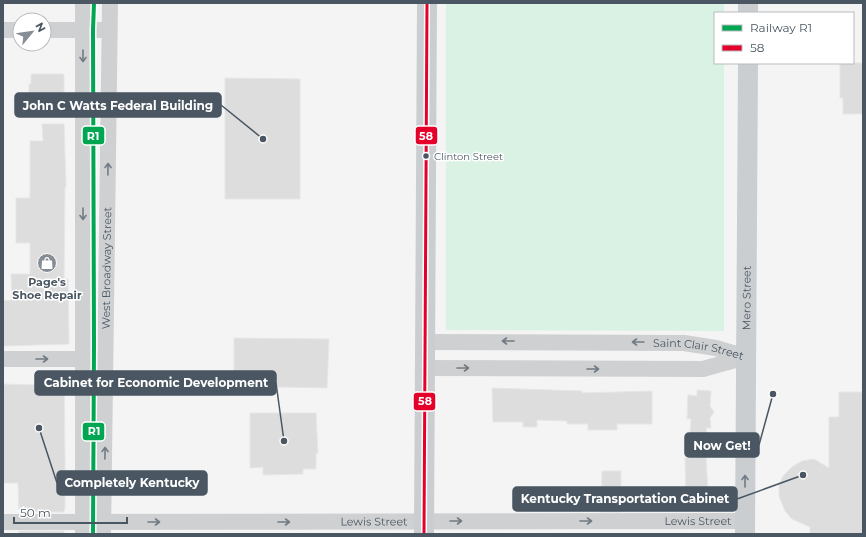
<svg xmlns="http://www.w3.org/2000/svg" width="866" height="537" viewBox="0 0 866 537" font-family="Montserrat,sans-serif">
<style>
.green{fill:#d9f2e3}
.building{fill:#ddddde;stroke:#e5e6e7}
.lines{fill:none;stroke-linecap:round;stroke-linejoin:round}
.minor{stroke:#ced0d2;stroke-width:16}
.major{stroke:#caced1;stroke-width:20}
.bus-1-casing{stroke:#fff;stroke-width:6}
.bus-1{stroke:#e4002b;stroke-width:3}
.rail-1-casing{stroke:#fff;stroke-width:7}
.rail-1{stroke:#00a651;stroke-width:4}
.oneway{stroke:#727b83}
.oneway2{stroke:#707a83}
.bus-dot{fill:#4a5661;stroke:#fff;stroke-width:1.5}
.labels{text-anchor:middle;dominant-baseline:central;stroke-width:3;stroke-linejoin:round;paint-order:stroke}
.bus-label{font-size:10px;fill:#4a5661;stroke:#fff;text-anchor:start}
.street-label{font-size:11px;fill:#4a5661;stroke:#fff}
.poi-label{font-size:11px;font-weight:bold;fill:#4a5661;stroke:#fff}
.leader{fill:none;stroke:#4a5661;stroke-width:1.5}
.callout-dot{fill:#4a5661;stroke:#fff;stroke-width:1.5}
.callout{fill:#4a5661;stroke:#4a5661;stroke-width:1.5}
.callout-label{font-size:12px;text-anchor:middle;font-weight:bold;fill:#fff}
.line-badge{stroke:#fff;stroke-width:1.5}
.badge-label{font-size:11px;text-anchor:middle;font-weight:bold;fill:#fff}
</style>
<rect width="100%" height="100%" fill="#f4f4f4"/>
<path class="green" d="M446,3H724V13H715V63H724V331L446,330Z"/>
<path class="building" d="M840,63H863V114H843V98H840Z
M31,74H64V97L29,96V84H31Z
M225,78L300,79V199H225Z
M42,124H64L66,187H65L64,279H68L69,344L3,346V301L12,300L11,274H30V243H16V198H30V141H43Z
M234,338L329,339L327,388L234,386Z
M35,379H64L65,460V509H64V512H19L18,483H3V384L35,385Z
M492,388L582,391V393L652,391V424H617V430H588V424H567V421L537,420V427H523V422H493Z
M697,390L711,391L710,406L714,412L710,418L711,428H706L707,434L690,433L691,419H687L688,395L697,396Z
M839,392H863V534H810V527L792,519L785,511L779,496V485L783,476L792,467L802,461L814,459L829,468V417H839Z
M250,413H316L318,453H316V469H303V474L263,475V467L250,468Z
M706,457L708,494L686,496L685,458Z
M602,471H621V512H601Z
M19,531H64V534H19Z"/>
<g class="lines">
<g class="minor">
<path d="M3,30H20"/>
<path d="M44,30H109"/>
<path id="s1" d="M424,342L684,343L716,348L746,357"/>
<path d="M3,359H83"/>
<path d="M424,368L703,369L746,357"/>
<path id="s2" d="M3,522L745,521"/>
<path d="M83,534V3"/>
<path id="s3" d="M103,534L110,3"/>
</g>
<g class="major">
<path d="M748,3V13"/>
<path d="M424,534L427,3"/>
<path id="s4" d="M745,534L748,63"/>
</g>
<g class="bus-1-casing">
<path id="bus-1" d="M424,534L427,3"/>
</g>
<use href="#bus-1" class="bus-1"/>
<g class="rail-1-casing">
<path id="rail-1" d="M93,534L94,344L93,30L94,3"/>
</g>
<use href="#rail-1" class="rail-1"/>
</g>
<defs><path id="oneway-shaft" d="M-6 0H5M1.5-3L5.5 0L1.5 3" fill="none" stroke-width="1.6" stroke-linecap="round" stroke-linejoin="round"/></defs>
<g class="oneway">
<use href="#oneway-shaft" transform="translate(83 56) rotate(90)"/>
<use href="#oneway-shaft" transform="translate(108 169) rotate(-89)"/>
<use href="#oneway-shaft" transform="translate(83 214) rotate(90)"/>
<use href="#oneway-shaft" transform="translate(508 341) rotate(-180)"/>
<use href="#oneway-shaft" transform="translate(638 342) rotate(-180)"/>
<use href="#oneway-shaft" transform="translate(42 359)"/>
<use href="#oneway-shaft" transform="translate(463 368)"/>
<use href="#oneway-shaft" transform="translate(593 369)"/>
<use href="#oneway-shaft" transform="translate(105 453) rotate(-89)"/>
<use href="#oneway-shaft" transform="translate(456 521)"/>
<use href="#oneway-shaft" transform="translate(586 521)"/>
<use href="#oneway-shaft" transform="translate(154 522)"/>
<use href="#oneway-shaft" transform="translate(284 522)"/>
</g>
<use class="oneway2" href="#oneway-shaft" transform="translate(745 481) rotate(-90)"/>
<defs>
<g id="shop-disc" transform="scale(1)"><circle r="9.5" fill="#868d94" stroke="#fff"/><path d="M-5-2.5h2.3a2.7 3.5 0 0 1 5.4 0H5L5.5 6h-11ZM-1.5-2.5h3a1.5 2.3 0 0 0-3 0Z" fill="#fff"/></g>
</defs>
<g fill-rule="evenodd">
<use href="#shop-disc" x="47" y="263"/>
</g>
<circle class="bus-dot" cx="426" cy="156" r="3.5"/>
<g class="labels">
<g class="bus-label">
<text x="434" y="156">Clinton Street</text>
</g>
<g class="street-label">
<text stroke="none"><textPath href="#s3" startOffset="266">West Broadway Street</textPath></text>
<text stroke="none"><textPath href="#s4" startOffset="236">Mero Street</textPath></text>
<text stroke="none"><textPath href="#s1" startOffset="275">Saint Clair Street</textPath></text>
<text stroke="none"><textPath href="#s2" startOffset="371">Lewis Street</textPath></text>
<text stroke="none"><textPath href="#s2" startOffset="695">Lewis Street</textPath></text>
</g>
<g class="poi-label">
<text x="47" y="282">Page's<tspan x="47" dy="13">Shoe Repair</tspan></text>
</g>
</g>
<path class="leader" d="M263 139L221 105M284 441L276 383M773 394L759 445M39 428L57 483M803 475L737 499"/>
<g class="callout-dot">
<circle cx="263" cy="139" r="4"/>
<circle cx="284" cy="441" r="4"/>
<circle cx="773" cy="394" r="4"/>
<circle cx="39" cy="428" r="4"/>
<circle cx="803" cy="475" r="4"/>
</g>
<g class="callout">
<rect x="15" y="93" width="206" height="24" rx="4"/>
<rect x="35" y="371" width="241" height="24" rx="4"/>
<rect x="685" y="433" width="74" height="24" rx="4"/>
<rect x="57" y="471" width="150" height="24" rx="4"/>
<rect x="513" y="487" width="224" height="24" rx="4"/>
</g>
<g class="callout-label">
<text x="118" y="110">John C Watts Federal Building</text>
<text x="156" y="387">Cabinet for Economic Development</text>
<text x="722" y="450">Now Get!</text>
<text x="132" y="487">Completely Kentucky</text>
<text x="625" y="503">Kentucky Transportation Cabinet</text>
</g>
<g class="line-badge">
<rect x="82" y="126" width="23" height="19" rx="4" fill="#00a651"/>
<rect x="415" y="126" width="23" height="19" rx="4" fill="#e4002b"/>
<rect x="413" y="392" width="23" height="19" rx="4" fill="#e4002b"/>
<rect x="82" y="422" width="23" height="19" rx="4" fill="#00a651"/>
</g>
<g class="badge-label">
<text x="93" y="140">R1</text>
<text x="426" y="140">58</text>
<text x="425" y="405">58</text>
<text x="94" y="435">R1</text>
</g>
<rect width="866" height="537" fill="none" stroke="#4a5661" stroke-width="8"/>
<rect x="714" y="12" width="140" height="52" fill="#ffffff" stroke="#b7bbc0"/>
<rect x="722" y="25" width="20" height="6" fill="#00a651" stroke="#b7bbc0"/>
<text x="750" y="32" font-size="12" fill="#4a5661">Railway R1</text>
<rect x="722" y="45" width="20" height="6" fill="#e4002b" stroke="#b7bbc0"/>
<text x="750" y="52" font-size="12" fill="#4a5661">58</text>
<g transform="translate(32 32) rotate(61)"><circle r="19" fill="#ffffff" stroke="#b7bbc0"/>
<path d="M0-3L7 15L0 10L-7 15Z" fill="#868d94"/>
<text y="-6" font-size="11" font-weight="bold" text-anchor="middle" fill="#4a5661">N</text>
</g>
<path d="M14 517v6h113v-6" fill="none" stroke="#4a5661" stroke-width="2"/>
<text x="20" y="517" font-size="12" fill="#4a5661" stroke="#ffffff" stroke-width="3" paint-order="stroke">50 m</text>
</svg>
